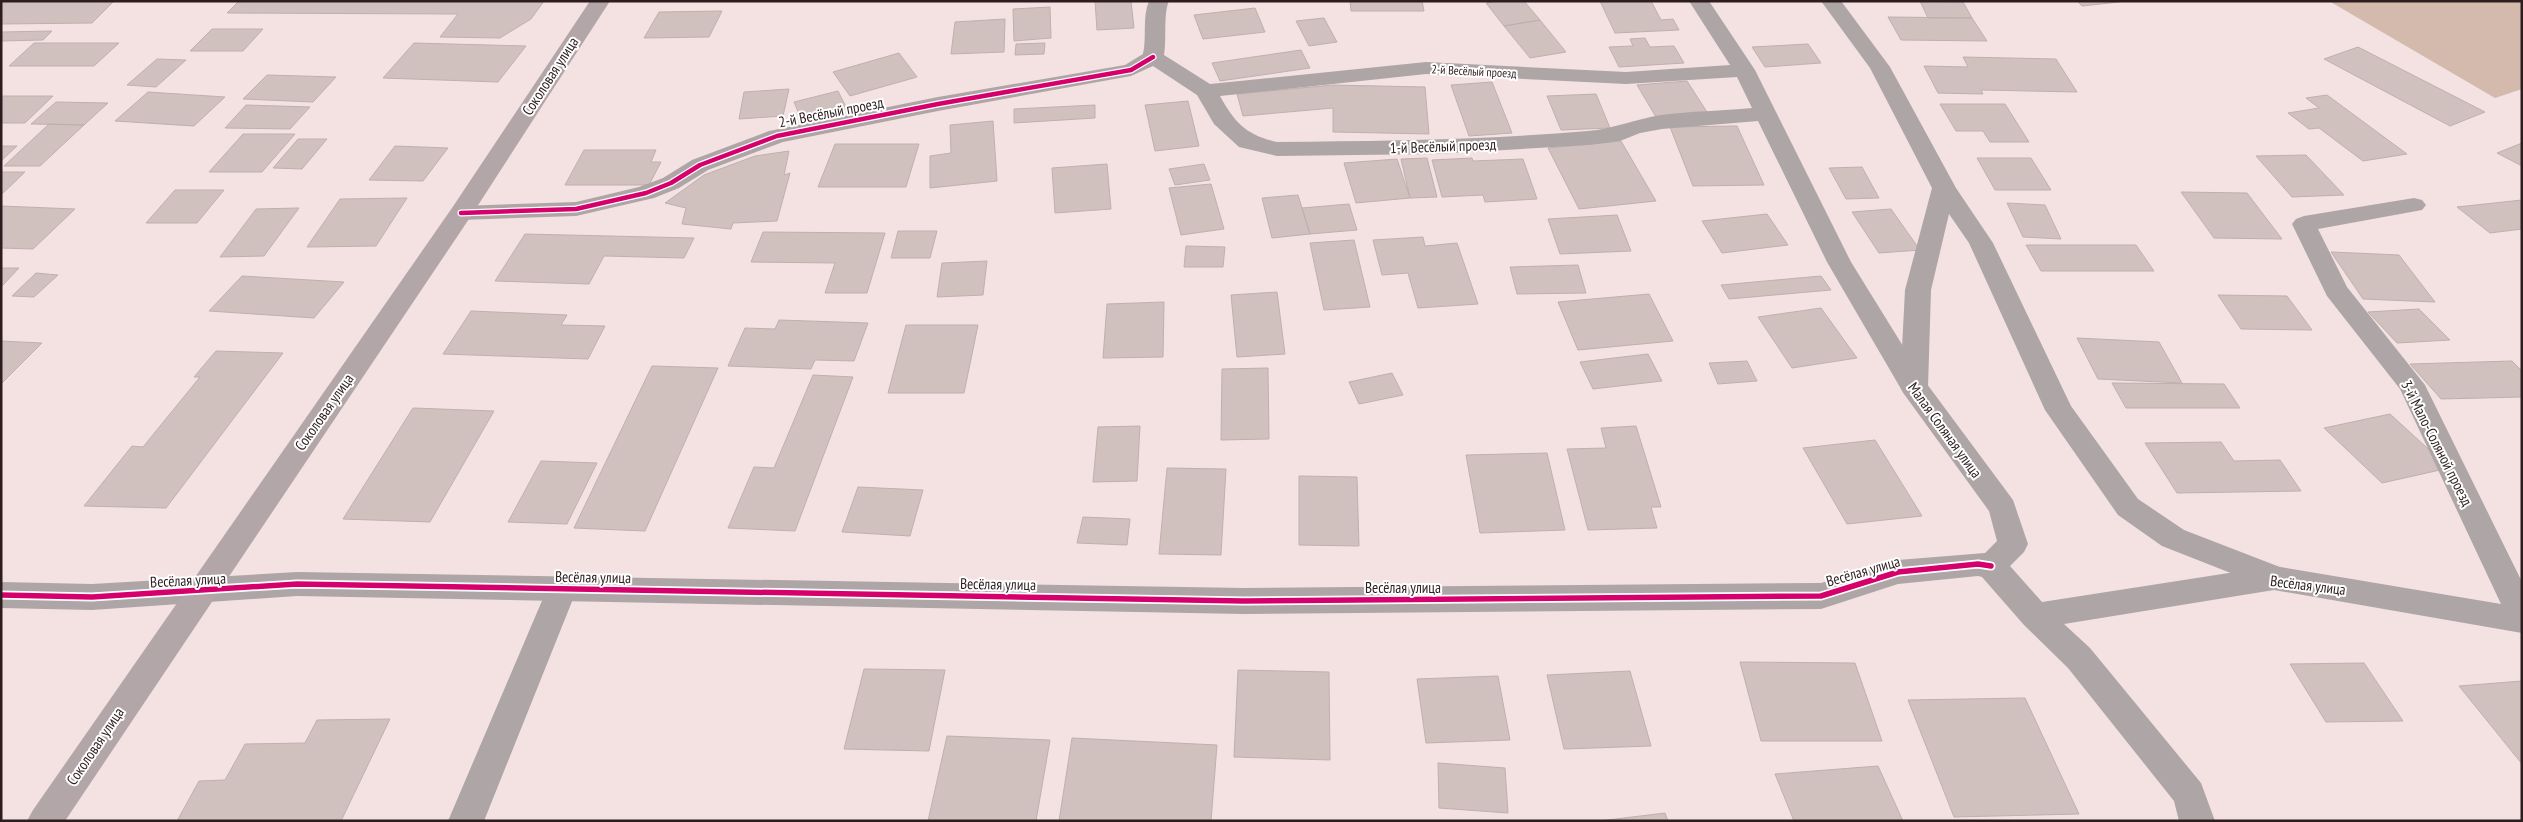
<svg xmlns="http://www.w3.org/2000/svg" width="2523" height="822" viewBox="0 0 2523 822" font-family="'PT Sans Narrow',sans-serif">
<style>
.forest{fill:#d4baac}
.building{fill:#d0c0be;stroke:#bfb0ae}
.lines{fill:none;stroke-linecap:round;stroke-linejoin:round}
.lane{fill:#aea5a6;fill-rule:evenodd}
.street{fill:#aea5a6;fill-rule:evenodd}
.primary{fill:#b3a6a8;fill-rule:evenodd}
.cycleway-far1-casing{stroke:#fff;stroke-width:7}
.cycleway-casing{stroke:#fff;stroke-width:9}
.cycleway-far1{stroke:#d6006c;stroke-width:4.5}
.cycleway{stroke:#d6006c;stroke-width:5.5}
.labels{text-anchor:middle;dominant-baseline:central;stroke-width:4;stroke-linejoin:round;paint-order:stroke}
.far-street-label{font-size:12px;fill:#2d1d1e;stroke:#fff}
.street-label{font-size:15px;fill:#2d1d1e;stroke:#fff}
</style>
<rect width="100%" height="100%" fill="#f4e1e2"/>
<path class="forest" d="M2329,1H2522V89L2495,98Z"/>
<path class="building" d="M1,1H114L92,23L1,24Z
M239,1H544L531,19L500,38L440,37L458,14L227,13Z
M1095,1H1131L1134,28L1097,30Z
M1350,1H1422L1424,11H1351Z
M1499,1H1524L1540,20L1504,26L1486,3Z
M1600,1H1651L1661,20L1673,19L1679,30L1615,33Z
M1920,1L1963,2L1972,18H1928Z
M2077,1H2118L2119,2L2082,6Z
M1050,7L1051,38L1014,41L1013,9Z
M1255,8L1265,32L1203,39L1194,15Z
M722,11L709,37L644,38L659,12Z
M1888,17L1972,18L1987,41L1901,40Z
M1324,18L1337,42L1309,46L1296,21Z
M1005,19L1004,52L951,54L955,22Z
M1540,20L1566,52L1530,58L1504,26Z
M212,29H263L243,51H190Z
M52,31L43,40L1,41V32Z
M1645,38L1650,47L1674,46L1684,63L1619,67L1609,47L1633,46L1630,39Z
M34,43H119L94,66H9Z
M414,43L526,46L498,82L383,78Z
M1045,43L1044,54L1015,55L1016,44Z
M1808,44L1821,63L1765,67L1752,47Z
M2358,47L2485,112L2450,126L2324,59Z
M1301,50L1310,68L1220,81L1212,63Z
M899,53L917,77L850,96L833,72Z
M1963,57L2056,59L2077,92L1981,90L1983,94L1938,93L1924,66L1968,67Z
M157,59L186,60L156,87L127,85Z
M267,75L336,77L313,102L243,99Z
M1687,81L1707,112L1656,117L1637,85Z
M1492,82L1512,133L1469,136L1451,85Z
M1333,85L1425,87L1429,134L1333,132V108L1243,116L1237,94Z
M789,89L783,116L739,119L744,92Z
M838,91L847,109L802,121L794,102Z
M148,92L225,97L194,126L115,121Z
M1596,94L1610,128L1561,130L1547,96Z
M2327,95L2407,154L2363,161L2319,128L2309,129L2288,113L2319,108L2306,98Z
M1,96H53L25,123H1Z
M1188,101L1199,146L1155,151L1145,105Z
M56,102L108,103L84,125L31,124Z
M1940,104H2005L2029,142H1990L1983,131H1956Z
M246,105L310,107L290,129L225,128Z
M1095,105V118L1014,123V109Z
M993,121L997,181L930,188V156L951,153L950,125Z
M49,124L84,125L40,166H4Z
M1737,126L1764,185L1693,186L1670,127Z
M243,134H295L262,172H209Z
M298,139H327L302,169L273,168Z
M1621,141L1656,201L1579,209L1548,148Z
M2522,143V166L2497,153Z
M835,144H919L906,187H818Z
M1,146H17L1,161Z
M395,146L448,148L423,181L369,180Z
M584,150H656L651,162H661L649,185H565Z
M789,151L784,175L790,173L777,221L733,223L731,229L682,224L686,208L665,203L704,175L755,156Z
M2306,155L2344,195L2292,197L2256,156Z
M1427,158L1437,197L1410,198L1401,159Z
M1472,158L1473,161L1523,159L1537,199L1485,202L1483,195L1442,197L1432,160Z
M1977,158H2031L2051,190H1995Z
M1397,159L1410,198L1356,203L1344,163Z
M1107,164L1111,209L1055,213L1052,168Z
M1204,164L1210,180L1175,185L1169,169Z
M1862,167L1879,198L1846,199L1829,168Z
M1,172H25L1,195Z
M1211,184L1224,229L1181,235L1169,188Z
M175,190H224L197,223H146Z
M2181,192L2247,193L2282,239L2214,238Z
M1298,195L1310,234L1272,238L1262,198Z
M407,198L376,246L307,247L340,199Z
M2522,200V229L2490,233L2457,207Z
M2007,203L2045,205L2061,239L2023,237Z
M1349,204L1357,230L1310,234L1302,208Z
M1,206L75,209L33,249L1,248Z
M299,208L264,256L220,257L256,209Z
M1891,209L1920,250L1879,253L1852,212Z
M1767,214L1788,245L1722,253L1702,221Z
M1617,215L1631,251L1560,254L1548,219Z
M898,231H937L930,258H891Z
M763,232L885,233L867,293H825L835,263L751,262Z
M525,234L694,238L684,258L604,256L589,284L495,281Z
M1423,237L1425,246L1457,243L1478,304L1418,308L1408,273L1382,275L1373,240Z
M1354,240L1370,307L1324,310L1310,243Z
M2026,245H2136L2154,271H2041Z
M1186,246L1225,247L1223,267H1184Z
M2331,252L2399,255L2435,302L2363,299Z
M987,261L983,295L937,297L942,263Z
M1578,265L1586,293L1517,294L1510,267Z
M1,268H19L1,287Z
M36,273L58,275L34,297L12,296Z
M242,276L344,282L314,318L209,311Z
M1821,276L1831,290L1729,299L1721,285Z
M1277,292L1285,354L1237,357L1231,295Z
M1649,294L1673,341L1578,350L1558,302Z
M2218,295L2287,296L2312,330L2241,329Z
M1164,302L1163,357L1103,358L1107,304Z
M1821,308L1857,358L1792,368L1758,317Z
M2419,309L2450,340L2397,343L2368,312Z
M471,311L567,315L561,325L605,326L588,359L443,354Z
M779,320L868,323L854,361L815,360L811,369L728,366L745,328L775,329Z
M906,325H978L964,393H888Z
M2077,338L2159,342L2182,383L2098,379Z
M1,341L42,343L1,384Z
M216,351L283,353L166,508L84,506L132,446L143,447L200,377H194Z
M1648,354L1662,381L1593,389L1580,362Z
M1747,361L1757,381L1718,384L1709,363Z
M2512,361L2522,371V397L2441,399L2410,364Z
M652,366L718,368L645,531L574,528Z
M1268,368L1269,439L1221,440L1222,369Z
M1392,373L1403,395L1359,404L1349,382Z
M813,375L853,377L795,531L728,528L754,467L774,468Z
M2112,383L2224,384L2240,408H2126Z
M413,408L494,411L430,522L343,519Z
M2390,414L2449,468L2382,483L2324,428Z
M1140,426L1137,481L1093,482L1098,427Z
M1636,426L1661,507H1651L1657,528L1588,530L1567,449L1606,448L1601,428Z
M1875,440L1922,516L1847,524L1803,448Z
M2221,442L2234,461L2280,460L2301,491L2177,493L2145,443Z
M1547,453L1565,530L1480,533L1466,455Z
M541,461L597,463L567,524L508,522Z
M1167,468L1226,469L1221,555L1159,554Z
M1299,476L1357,477L1359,546L1299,545Z
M858,487L923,490L910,536L842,532Z
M1083,517L1130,519L1127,545L1077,543Z
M1740,662L1855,663L1882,741H1761Z
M2364,663L2403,721L2326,722L2290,664Z
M864,669L945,670L929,751L844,749Z
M1238,670L1329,672L1330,760L1234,757Z
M1630,671L1651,746L1564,749L1547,675Z
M1498,676L1510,740L1426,743L1417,679Z
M2522,681V764L2459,686Z
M2025,698L2079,814L1954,817L1908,700Z
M390,719L341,821H177L199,781L225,780L245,744L305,743L317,720Z
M947,736L1050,740L1036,821H928Z
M1072,738L1217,745L1211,821H1059Z
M1438,763L1505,768L1508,813L1439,808Z
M1878,766L1903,821H1794L1775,774Z
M1665,813L1668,821H1599Z"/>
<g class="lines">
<path class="lane" d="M1821,1H1841L1890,67L1956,188L1993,243L2071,406L2138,499L2184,530L2285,569L2289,578L2285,587L2274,590L2162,546L2118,515L2045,410L1969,243L1949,214L1931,290L1928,387L1924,394L1914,397L1904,394L1900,387L1905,290L1932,188L1870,68Z
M562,577L573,580L577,589L484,821H448L547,589L551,580Z"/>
<path class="street" d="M1149,1H1169C1163,14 1167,38 1164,55L1210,84L1426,62L1626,72L1730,65L1689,1H1709L1755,70L1851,262L1924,380L2013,500L2028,544L2024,552L2010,566L2042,602L2274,566L2501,604L2400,389L2327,296L2292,224L2296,219L2304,216L2414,198L2422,200L2426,205L2422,210L2318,229L2347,287L2425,385L2522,582V633L2274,590L2064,624L2090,648L2201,783L2215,821H2179L2174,801L2068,668L2024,625L1982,577L1978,576L1898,584L1821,609L1244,614L297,596L92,610L1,608V582L92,584L297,572L1244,588L1821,583L1898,560L1985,553L1997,541L1989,511L1904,394L1827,262L1758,121L1662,129L1640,133L1620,141L1589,145L1436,154L1277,156L1239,147L1214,124L1197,95L1153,66L1131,76L938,111L783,142L708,170L679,188L654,198L576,216L461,220L453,218L449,213L453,208L461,206L576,202L639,187L663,178L692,160L769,131L938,97L1125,65L1143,54C1147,37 1142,17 1149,1ZM1426,74L1626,84L1737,77L1752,108C1722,111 1691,111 1661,115C1636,119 1613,129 1588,131C1484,140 1381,141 1277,142C1246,135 1235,123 1220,96Z"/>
<path class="primary" d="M590,1H610L473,213L65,821H27L33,810L452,208Z"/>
<g class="cycleway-far1-casing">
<path id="cycleway-far1" d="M461,213L576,209L646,193L671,183L700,165L777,136L938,104L1131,70L1153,57"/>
</g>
<g class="cycleway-casing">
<path id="cycleway" d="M1,595L92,597L297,584L1244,601L1821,596L1898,572L1978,564L1991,566"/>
</g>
<use href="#cycleway-far1" class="cycleway-far1"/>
<use href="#cycleway" class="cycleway"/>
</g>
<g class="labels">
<g class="far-street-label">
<text transform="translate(1474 71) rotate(3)">2-й Весёлый проезд</text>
</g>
<g class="street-label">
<text transform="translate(550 76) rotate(-57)">Соколовая улица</text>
<text transform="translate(831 112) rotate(-11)">2-й Весёлый проезд</text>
<text transform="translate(1443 146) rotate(-2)">1-й Весёлый проезд</text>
<text transform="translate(324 412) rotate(-55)">Соколовая улица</text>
<text transform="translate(1945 430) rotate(54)">Малая Соляная улица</text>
<text transform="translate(2437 443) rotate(63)">3-й Мало-Соляной проезд</text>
<text transform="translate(1863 571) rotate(-16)">Весёлая улица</text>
<text transform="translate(593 577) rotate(1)">Весёлая улица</text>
<text transform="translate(188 580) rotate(-3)">Весёлая улица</text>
<text transform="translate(998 584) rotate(1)">Весёлая улица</text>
<text transform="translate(2308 585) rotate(7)">Весёлая улица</text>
<text x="1403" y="587">Весёлая улица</text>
<text transform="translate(95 746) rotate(-56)">Соколовая улица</text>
</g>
</g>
<rect width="2523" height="822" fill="none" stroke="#2d1d1e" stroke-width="5"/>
</svg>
